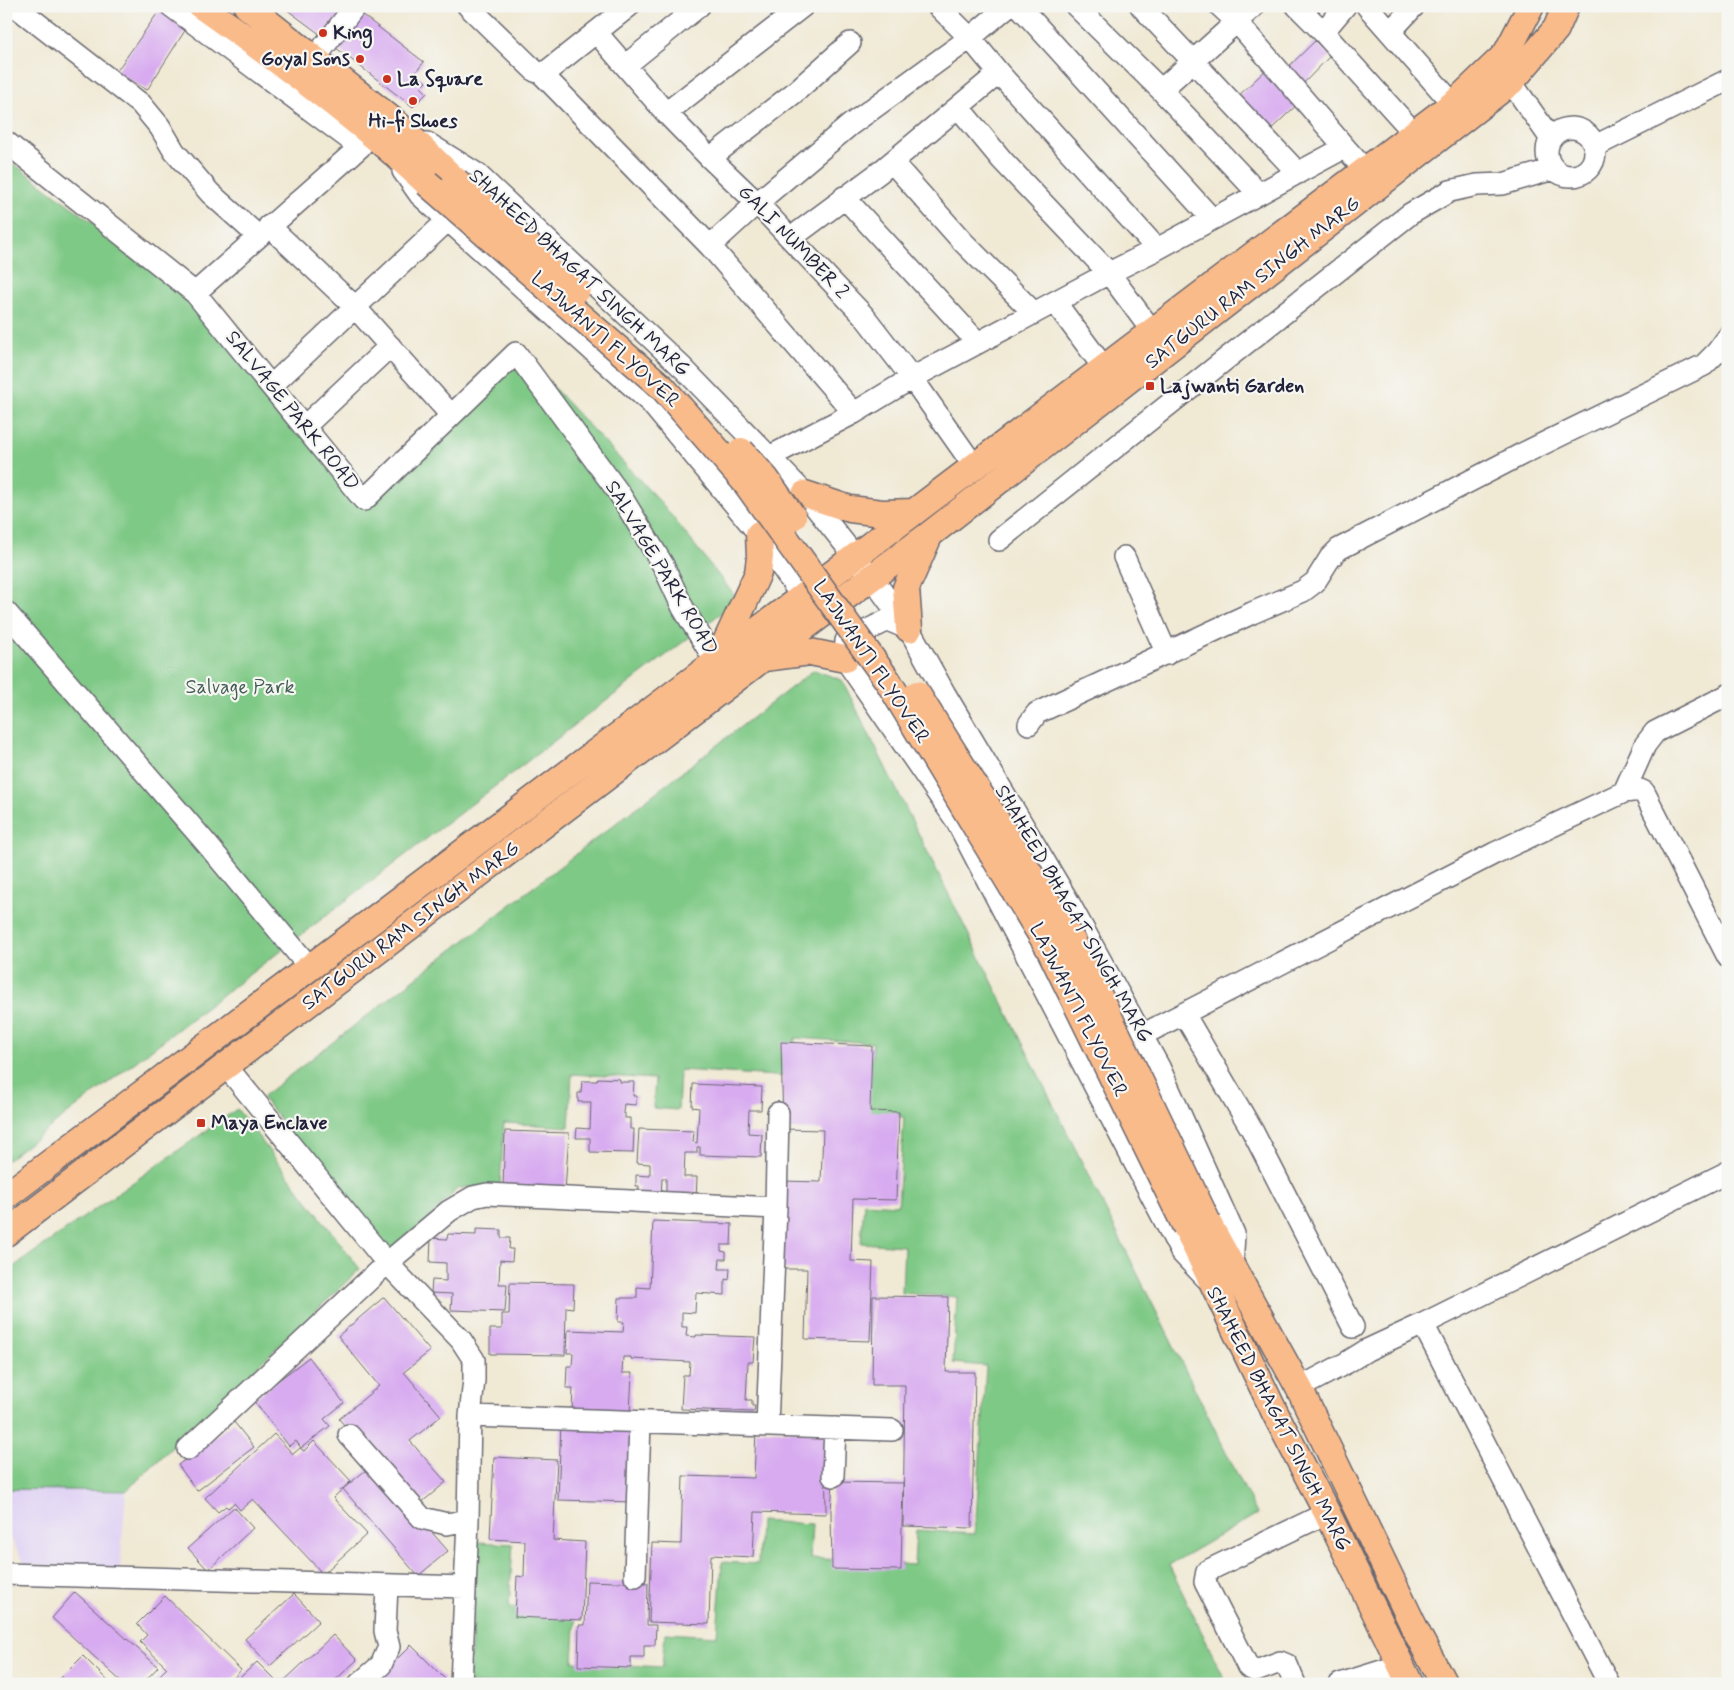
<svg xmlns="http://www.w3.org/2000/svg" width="1734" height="1690" viewBox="0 0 1734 1690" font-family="Mynerve,sans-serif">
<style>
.built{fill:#e1d4f4}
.green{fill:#7fc986;stroke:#507660}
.building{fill:#d8abf0}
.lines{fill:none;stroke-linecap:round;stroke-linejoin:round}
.minor-casing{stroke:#6a6871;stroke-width:24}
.major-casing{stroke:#6a6871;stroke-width:29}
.minor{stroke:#fff;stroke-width:21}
.major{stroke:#fabb8b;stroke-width:26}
.major-bridge-casing{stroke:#6a6871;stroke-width:29;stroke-linecap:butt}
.major-bridge{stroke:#fabb8b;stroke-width:26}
.poi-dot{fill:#c8321e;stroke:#f6f6f2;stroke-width:2}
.labels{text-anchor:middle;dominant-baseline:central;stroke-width:4.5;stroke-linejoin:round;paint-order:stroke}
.poi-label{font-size:20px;font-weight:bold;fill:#22223b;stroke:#f6f6f2;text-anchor:start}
.street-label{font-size:20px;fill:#22223b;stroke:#f6f6f2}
.park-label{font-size:20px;fill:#435c55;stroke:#f6f6f2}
</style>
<rect width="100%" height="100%" fill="#f6f6f2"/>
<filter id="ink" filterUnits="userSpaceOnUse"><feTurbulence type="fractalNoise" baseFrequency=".02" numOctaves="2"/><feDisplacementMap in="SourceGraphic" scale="10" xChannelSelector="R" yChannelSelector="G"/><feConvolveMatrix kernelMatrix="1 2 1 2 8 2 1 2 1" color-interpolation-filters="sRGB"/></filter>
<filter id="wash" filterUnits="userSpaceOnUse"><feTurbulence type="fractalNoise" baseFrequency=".0096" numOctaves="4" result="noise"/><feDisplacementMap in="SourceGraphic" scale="20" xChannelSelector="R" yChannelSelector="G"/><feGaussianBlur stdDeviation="1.12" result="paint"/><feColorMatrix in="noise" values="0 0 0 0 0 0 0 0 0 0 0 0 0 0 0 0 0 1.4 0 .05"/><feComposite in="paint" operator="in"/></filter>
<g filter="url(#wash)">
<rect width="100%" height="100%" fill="#f0e9d4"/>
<path class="built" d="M6,1489L126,1491L120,1569L25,1564L6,1530Z"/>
<path class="green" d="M6,158L193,297L370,493L523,355L663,505L738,600L6,1161Z
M814,670L842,680L1257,1514L1169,1565L1227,1684H469L478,1542L513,1544L509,1607L576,1611L573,1662L662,1667L665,1633L717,1636L722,1562L758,1564L760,1521L812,1524L810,1558L914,1565L916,1530L975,1534L986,1366L953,1363L957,1297L902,1293L904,1246L861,1243L864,1203L898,1205L904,1117L868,1114L873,1043L795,1038L792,1077L680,1070L678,1110L653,1108L655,1079L572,1074L569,1127L504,1123L500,1186L458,1188L390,1259L262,1097Z
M237,1109L360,1269L126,1491L6,1489V1272Z"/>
<g id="blocks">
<path class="building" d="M282,6H339L345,10L325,38Z
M356,10L424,62L415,73L426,82L421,87L427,93L413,107L331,44Z
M159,11L186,29L147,90L116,72Z
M1315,41L1330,56L1298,89L1282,73Z
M1270,66L1302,100L1266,134L1234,100Z
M781,1042L872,1046L870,1111L899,1112L896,1200L853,1199L851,1261L873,1262L870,1341L805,1339L807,1269H779L781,1181L821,1182L823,1130L783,1129Z
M598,1078L620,1079V1082H634L633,1096H637L636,1105L624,1104L623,1113H625V1118H630V1129H634L633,1153L590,1152V1138H576L577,1128L590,1129L591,1102H578V1093H581L582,1081H597Z
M693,1084L762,1087L761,1110H749L748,1133L762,1134L761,1157L700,1155V1147H697V1153H685L684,1177H697L696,1200L666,1199V1178H662L661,1198H639V1186H636V1175L650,1176V1164L637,1163L639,1129L694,1131L693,1142L697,1143L699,1108L692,1107Z
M505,1131L569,1133L565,1191L503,1187Z
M653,1221L732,1224L731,1245H721V1251L726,1252V1259H720L719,1269H730L729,1280L725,1279V1295L696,1293L695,1313L682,1312V1327H687L686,1336L696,1337V1335L755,1337L753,1362H748L746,1400H752V1406H755L754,1412L681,1409L683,1375H689L690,1362L631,1359V1357H623L622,1373H632L630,1413L572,1411L573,1388H566L567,1366H572L573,1353H567L568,1330L623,1332L624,1322H618L619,1298H637V1287L650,1288Z
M476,1229L501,1230V1238H510L509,1249H513L512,1261L500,1260L499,1284H507L505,1312L451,1310L452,1294L431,1293L432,1280L446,1281V1263L430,1262L431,1238L447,1239L448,1234L476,1235Z
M510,1283L574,1284L573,1308L566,1307L565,1355L490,1354V1329H502V1314H509Z
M873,1296L948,1297L946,1372H975L972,1528L903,1526L905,1385H872Z
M384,1297L430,1351L404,1372L441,1416L410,1441L446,1482L415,1508L339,1419L379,1386L338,1336Z
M309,1357L344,1403L324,1419L330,1426L301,1448L296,1441L289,1446L253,1400Z
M234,1422L254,1447L197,1491L178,1465Z
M561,1423L636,1425L633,1502L558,1500Z
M756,1430L825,1433L826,1514L755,1512L753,1557L711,1555L709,1624L649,1622L652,1543L681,1544L683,1476L754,1478Z
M274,1434L293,1454L300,1448L304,1451L314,1441L351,1481L333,1498L367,1534L323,1574L253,1499L240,1510L234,1503L228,1508L226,1506L218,1512L205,1498Z
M494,1457L557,1460L553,1540L585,1542L582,1620L515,1617L517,1576L524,1577L525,1541L490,1539Z
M373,1464L448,1551L418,1576L343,1489Z
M833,1482L903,1483L901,1570L832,1569L831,1510Z
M234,1507L253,1528L208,1570L188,1548Z
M587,1581L648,1583L647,1625H656L655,1645H644V1657H631V1668L578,1666L579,1625H585Z
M75,1592L158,1667L142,1684H124L52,1618Z
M294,1594L319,1621L270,1666L245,1639Z
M165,1596L241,1670L230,1682L231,1684H151L167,1668L140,1642L147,1635L137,1624Z
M333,1635L357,1660L331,1684H233L257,1662L277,1682L286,1679Z
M411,1645L445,1679L440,1684H372Z
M83,1656L111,1684H55Z"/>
</g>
</g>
<g filter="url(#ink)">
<use href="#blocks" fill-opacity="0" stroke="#6a6871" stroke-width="1"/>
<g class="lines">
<g class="minor-casing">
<path id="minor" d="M15,6L141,104L160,127L174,151L210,193L258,236
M171,6L360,147
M468,6L535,71L541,73L546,72L629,6
M938,6L970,38L999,73L1157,249
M1019,6L1212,219
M1076,6L1161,90L1259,194
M1141,6L1298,173
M1220,6L1237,22L1348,151
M1297,6L1323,32L1414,133
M1367,6L1453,104
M596,32L666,113L710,158L757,203L864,316L912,378L974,466
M1323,32L1345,6
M1390,32L1414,6
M315,58L355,6
M626,65L699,6
M541,73L710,246L854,413
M1511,82L1551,139
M1161,90L1254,6
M959,108L1002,160L1109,273L1152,331
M666,113L803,6
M1547 152a24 24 0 1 1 48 0a24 24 0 1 1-48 0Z
M6,142L195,293L364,500L516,353L619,493L663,565L683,608L716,662
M427,143L477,174L683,368L805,494L872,578L909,629L945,694L1068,901L1159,1067L1234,1234L1232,1268
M1595,146L1728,80
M710,158L794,93L850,43
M892,162L963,242L1034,313
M403,171L420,195L651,403L759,534L811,610
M844,197L978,343
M269,226L354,306L451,415
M791,238L880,172L999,73
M710,246L757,203L850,125L970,38L1008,6
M195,293L360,147L370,133
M1055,302L1104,368
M271,386L448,220
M304,427L390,346
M769,457L854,413L912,378L1109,273L1157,249L1342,149L1348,151L1365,170
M999,540L1231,355L1410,214L1450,191L1477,185L1503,184L1553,169
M1124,557L1167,654
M6,612L206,843L310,968
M909,629L888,620L846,641L845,659L956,820L1181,1252L1206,1278
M1029,724L1037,713L1252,613L1303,591L1315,582L1330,558L1339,549L1522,454L1704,365L1717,352L1728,337
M1624,792L1645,745L1655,732L1728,695
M1184,1014L1252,1130L1353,1327
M1142,1035L1495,853L1624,792L1640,790L1644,792L1728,957
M226,1066L387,1263L461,1340L474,1360V1380L470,1416L468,1520L461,1684
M1423,1324L1609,1684
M1299,1388L1346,1363L1367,1350L1423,1324L1728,1172
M470,1416L892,1430
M767,1426L776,1208L778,1113
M349,1435L422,1518L447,1524L468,1520
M188,1449L387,1263L449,1211L473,1197L487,1194L776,1208
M833,1476L835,1428
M6,1574L465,1587
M635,1576L640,1422
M359,1684L381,1665L389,1647L385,1631L387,1585
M1295,1684L1287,1665L1280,1662L1256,1671L1248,1667L1205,1582L1207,1571L1327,1513
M1340,1684L1401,1665"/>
</g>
<g class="major-casing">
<path id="major" d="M201,6C279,61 357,118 427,183
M247,6L397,124L456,181
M805,494L850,509L882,513L914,512
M909,629L906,588L929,536
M764,658L810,652L845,659
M718,659L758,573L760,557L759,534
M6,1196L716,662L1458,100L1506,54L1531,6
M1208,1223L1299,1388L1419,1637L1444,1684
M1186,1227L1275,1413L1327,1513L1410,1684
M6,1233L763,658L929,535L1511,82L1556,29L1566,6"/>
</g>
<use href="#minor" class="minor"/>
<use href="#major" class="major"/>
<g class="major-bridge-casing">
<path id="major-bridge" d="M456,181L577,289
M427,183L663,388L746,483L888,681L1049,948L1186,1227
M741,451L766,479L793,517
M917,694L1074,944L1208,1223"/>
</g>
<use href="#major-bridge" class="major-bridge"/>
</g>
</g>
<g class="poi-dot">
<circle cx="323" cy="33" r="5"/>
<circle cx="360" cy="59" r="5"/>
<circle cx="387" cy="79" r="5"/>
<circle cx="413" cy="101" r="5"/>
<rect x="1145" y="381" width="10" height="10" rx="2.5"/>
<rect x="196" y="1118" width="10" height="10" rx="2.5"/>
</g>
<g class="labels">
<g class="poi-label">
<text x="333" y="33">King</text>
<text x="350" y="59" text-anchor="end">Goyal Sons</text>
<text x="397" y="79">La Square</text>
<text x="413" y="121" text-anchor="middle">Hi-fi Shoes</text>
<text x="1160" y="386">Lajwanti Garden</text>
<text x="211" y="1123">Maya Enclave</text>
</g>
<g class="street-label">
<text transform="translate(793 242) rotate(46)">GALI NUMBER 2</text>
<text transform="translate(579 273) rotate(43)">SHAHEED BHAGAT SINGH MARG</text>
<text transform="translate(1253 283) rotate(-38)">SATGURU RAM SINGH MARG</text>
<text transform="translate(605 340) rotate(42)">LAJWANTI FLYOVER</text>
<text transform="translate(292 411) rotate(51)">SALVAGE PARK ROAD</text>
<text transform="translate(661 568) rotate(59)">SALVAGE PARK ROAD</text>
<text transform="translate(871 662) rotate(56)">LAJWANTI FLYOVER</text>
<text transform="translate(1073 914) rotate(60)">SHAHEED BHAGAT SINGH MARG</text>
<text transform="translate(411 926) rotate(-37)">SATGURU RAM SINGH MARG</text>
<text transform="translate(1078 1010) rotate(63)">LAJWANTI FLYOVER</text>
<text transform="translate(1278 1419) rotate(63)">SHAHEED BHAGAT SINGH MARG</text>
</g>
<g class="park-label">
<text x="240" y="687">Salvage Park</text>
</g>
</g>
<rect width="1734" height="1690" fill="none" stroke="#f6f6f2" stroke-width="25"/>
</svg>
